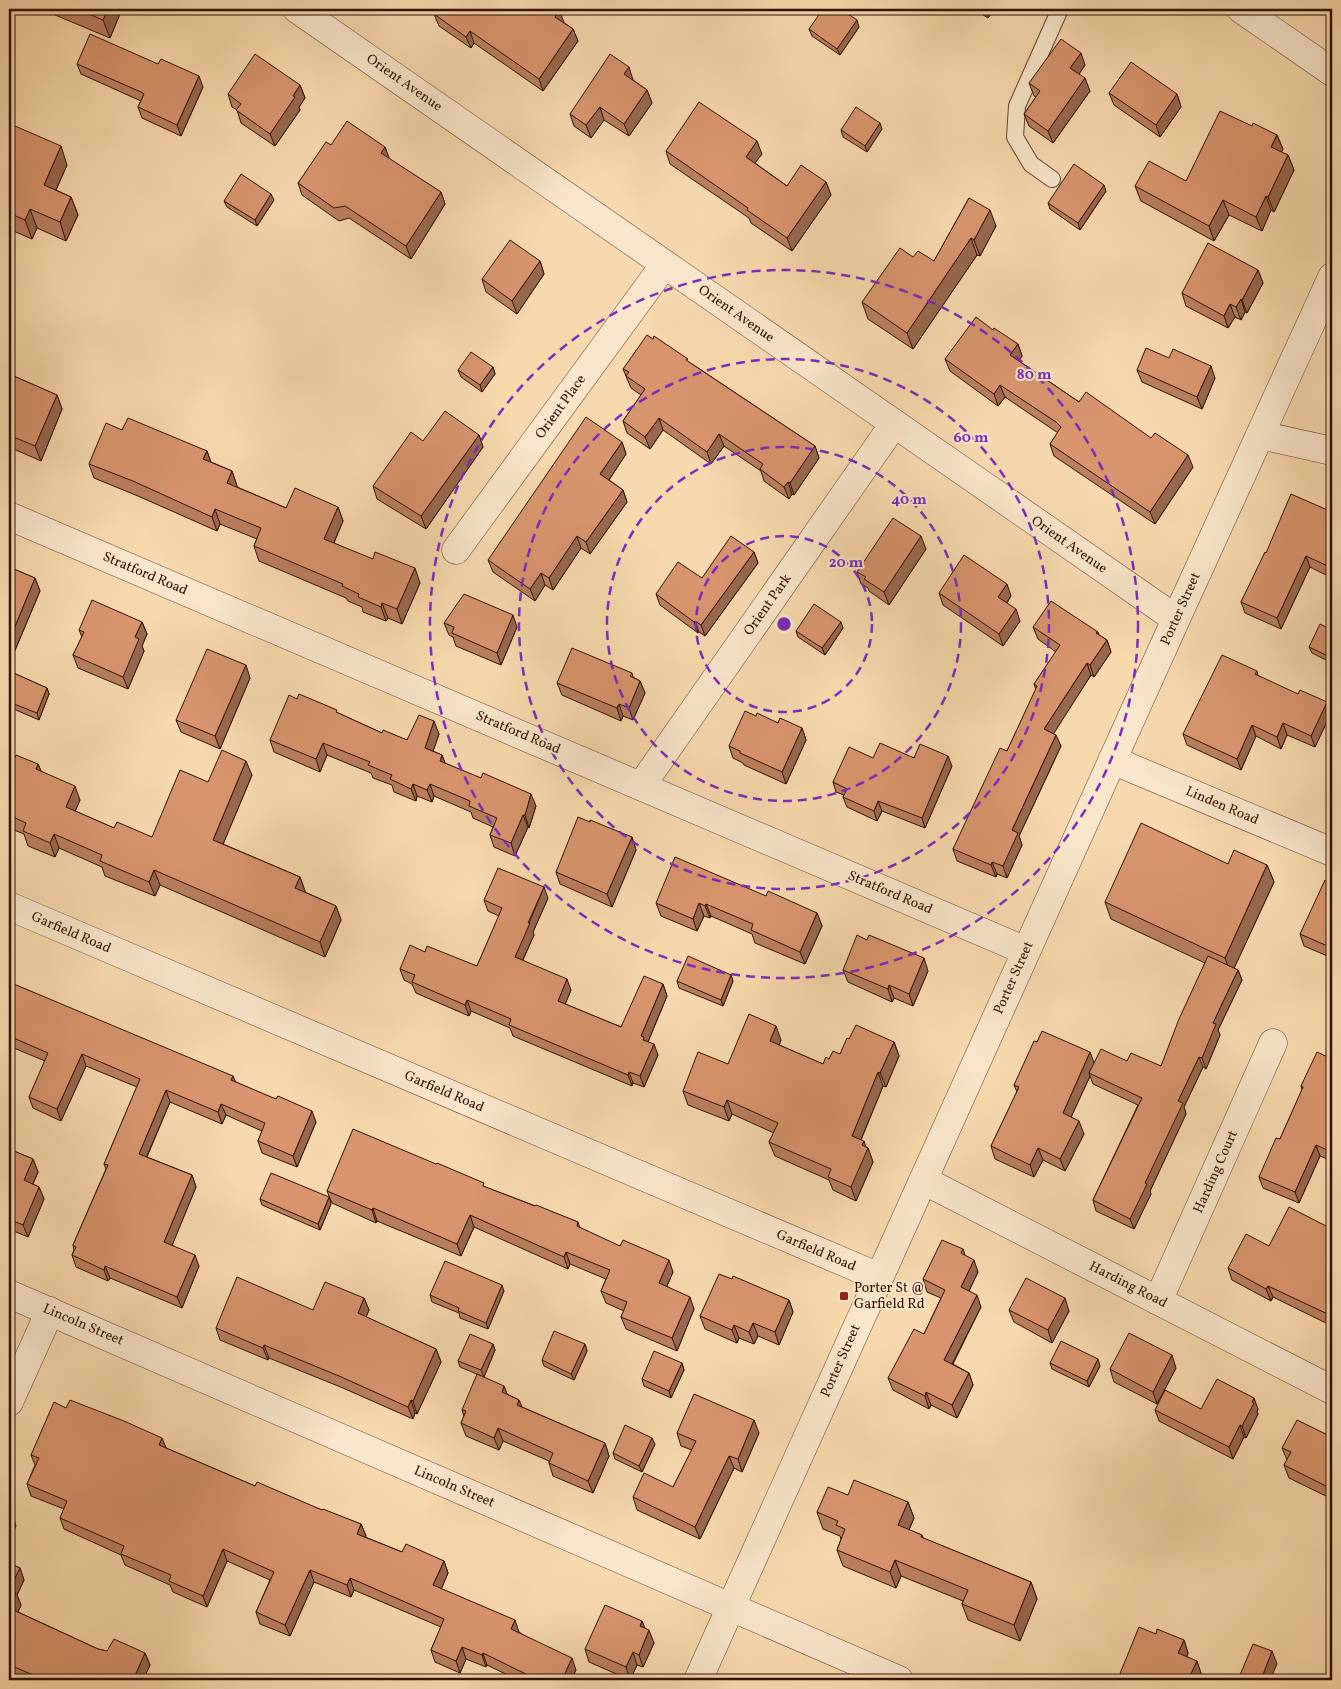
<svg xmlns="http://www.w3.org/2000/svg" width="1341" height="1689" viewBox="0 0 1341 1689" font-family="Vollkorn,serif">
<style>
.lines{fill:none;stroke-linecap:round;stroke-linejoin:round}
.service-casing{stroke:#63422e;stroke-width:18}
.minor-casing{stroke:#63422e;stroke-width:29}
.tertiary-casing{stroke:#63422e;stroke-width:29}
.service{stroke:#fae6ca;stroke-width:16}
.minor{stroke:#fae6ca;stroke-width:28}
.tertiary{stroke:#fae6ca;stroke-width:28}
.wall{fill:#ba805e;stroke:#311003}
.shaded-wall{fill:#97684c;stroke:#311003}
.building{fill:#d8956d;stroke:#311003}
.ring{fill:none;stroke:#7b2cbf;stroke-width:2.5;stroke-dasharray:9 6}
.poi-dot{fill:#8f2418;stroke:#fae6ca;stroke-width:2}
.labels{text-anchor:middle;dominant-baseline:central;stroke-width:4;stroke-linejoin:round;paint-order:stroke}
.street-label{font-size:14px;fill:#311003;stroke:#fae6ca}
.poi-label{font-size:14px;fill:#311003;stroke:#fae6ca;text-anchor:start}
.centre{fill:#7b2cbf;stroke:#fae6ca;stroke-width:2.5}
.ring-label{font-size:15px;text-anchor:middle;font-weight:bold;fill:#7b2cbf;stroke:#fae6ca;stroke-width:4;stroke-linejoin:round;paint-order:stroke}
</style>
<rect width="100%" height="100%" fill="#f8d9ad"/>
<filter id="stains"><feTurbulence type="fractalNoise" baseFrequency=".004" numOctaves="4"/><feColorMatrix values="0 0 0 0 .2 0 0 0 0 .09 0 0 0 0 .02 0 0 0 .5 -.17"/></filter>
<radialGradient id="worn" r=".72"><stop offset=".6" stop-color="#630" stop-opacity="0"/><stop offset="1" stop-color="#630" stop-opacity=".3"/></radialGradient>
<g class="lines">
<g class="service-casing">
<path id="service" d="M1052,179L1031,164L1015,137L1017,106L1060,9"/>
</g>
<g class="minor-casing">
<path id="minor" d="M297,9L1176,619
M1260,435L1332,451
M9,516L1026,951
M456,550L665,264
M1112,760L1332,852
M641,786L894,424
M9,906L879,1277
M923,1180L1332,1390
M1158,1301L1273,1043
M9,1402L50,1311
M698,1680L1176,619L1332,277"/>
</g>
<g class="tertiary-casing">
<path id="tertiary" d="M1241,9L1332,72
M9,1294L899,1680"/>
</g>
<use href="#service" class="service"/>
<use href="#minor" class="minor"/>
<use href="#tertiary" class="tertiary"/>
</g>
<path class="wall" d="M47,9H122L110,38L48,12Z
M974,9H994L988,18Z
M434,14L564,22H563L573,29L578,41L543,91L474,43L471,48L439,26Z
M859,27L840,55L812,36L809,29Z
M77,64L203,87L181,136L142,118L138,107L141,101L81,74Z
M1085,65L1079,74L1090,91L1053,143L1029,126L1024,114L1036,97L1034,96L1029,83Z
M633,80L647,90L652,103L629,136L604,120L591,138L574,126L570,114Z
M300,85L305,98L299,107L300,110L275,146L241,123L237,110L232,107L228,94Z
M1109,93L1177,94L1181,107L1160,137L1114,105Z
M1252,126L1277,135L1283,149L1281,152L1288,155L1294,170L1274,212L1271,210L1262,231L1229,215L1214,241L1141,201L1135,186L1186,181Z
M882,129L867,152L843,137L841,130Z
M9,141L67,165L56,190L71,197L78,215L66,241L37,228L32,239L9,229Z
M331,145L385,147L389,159L441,192L445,204L411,259L349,218L339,221L302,195L298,183Z
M666,151L762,154L755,163L787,186L826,182L831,195L792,251L751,223L749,218L670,164Z
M1106,191L1080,230L1050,209L1048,203Z
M969,198L996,226L980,256L977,255L913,349L868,319L862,302L934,261Z
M274,200L257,226L227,207L224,201Z
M540,261L544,274L517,314L486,292L482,279Z
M1258,270L1263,283L1247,313L1245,312L1241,320L1235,317L1228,328L1186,306L1182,293Z
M993,330L1018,344L1022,356L1019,361L1079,402L1193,467L1155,524L1054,456L1050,444L1058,433L1005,397L998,406L950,371L945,359Z
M689,362L815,446L819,458L794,495L792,494L789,499L764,481L761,471L724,446L711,464L663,430L650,449L627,433L623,421L641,395L631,388L623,369Z
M493,367L495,374L482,392L461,377L458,370Z
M1137,370L1215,378L1202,409L1142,382Z
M9,374L57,395L62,409L41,461L9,447Z
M122,430L207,451L211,462L232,471L237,486V487L286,508L338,507L343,521L334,543L420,583L402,624L388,618L386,621L363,612L362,607L348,601L346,598L259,561L254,546L257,539L220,524L217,531L138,496L94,478L89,464Z
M479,435L483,447L426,529L377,499L373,486L423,441Z
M622,442L626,454L609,480L623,490L627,502L590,554L581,548L553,590L545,585L535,601L493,572L488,560Z
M1332,512V578L1310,567L1281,629L1245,613L1241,602L1266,553Z
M926,549L889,605L869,591L868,588L861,584L857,572Z
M754,552L758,563L705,636L699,632L698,633L660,605L656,594L702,578Z
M9,567L35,578L40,591L13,655L9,653Z
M939,593L1011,596L1007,603L1020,621L1003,646L943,605Z
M142,622L147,634L142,646L144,651L128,689L78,668L73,655L82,637L79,630Z
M444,623L517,627L501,665L456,646L453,637L449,635Z
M1033,627L1098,632L1099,635L1107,640L1111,652L1094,677L1091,675L1053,733L1061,746L1019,836L1022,845L1007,878L997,874L996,877L957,861L953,849L1007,751L1036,690L1034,684L1056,652L1038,639Z
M843,628L825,655L798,637L796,631Z
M1332,630V663L1312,653L1309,647Z
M9,671L47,688L49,694L39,720L9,707Z
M1257,671L1258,676L1331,713L1315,747L1287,735L1281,749L1256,736L1241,770L1187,745L1183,734Z
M632,673L633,677L640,681L645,693L633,720L623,716L621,721L562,695L557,683Z
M250,678L220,749L181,732L176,720Z
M338,713L382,733L407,740L439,734L433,751L442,755L445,763L536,806L529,828L528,827L515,856L494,847L490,835L493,827L473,818L471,812L434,796L432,802L417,796L416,801L394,792L392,785L373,778L371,773L327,755L320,772L274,752L270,740Z
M756,716L778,723L802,728L806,740L786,784L744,765L743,763L733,758L729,746Z
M873,758H914L952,766L925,828L882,811L877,821L847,807L843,797L844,795L836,792L833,782Z
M38,764L41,771L80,800L75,811L114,828L152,837L208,782L252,775L223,844L300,877L305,891V892L336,906L341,920L325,957L160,885L155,896L105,876L102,867L59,848L55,857L28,846L24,834L9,828V768Z
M590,822L632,837L636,850L612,907L560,884L556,872Z
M1228,864L1267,865L1274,882L1234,968L1238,970L1242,980L1218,1030L1220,1035L1206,1069L1203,1067L1184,1107L1186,1114L1150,1191L1151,1194L1134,1229L1096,1211L1093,1200L1138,1105L1093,1084L1090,1076L1071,1117L1084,1134L1065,1171L1043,1160L1034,1177L995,1159L991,1146L1017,1092L1014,1085L1127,1061L1161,1066L1205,963L1111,919L1105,902Z
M1332,884V958L1304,946L1300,934Z
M766,896L817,913L822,926L805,964L755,943L752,934L711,916L710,918L704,916L697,931L661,916L656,903Z
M548,898L533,932L534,935L523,960L571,990L565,1004L621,1027L663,984L667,996L648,1042L658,1055L644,1087L633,1083L632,1086L513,1036L510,1028L471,1011L469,1016L416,993L412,984L404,980L400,969L425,952L477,966L499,916L488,911L484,900Z
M843,970L928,971L913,1006L894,998L892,1002L848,982Z
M731,975L733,981L723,1006L679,988L677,981Z
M9,982L236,1082L316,1122L297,1167L262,1153L258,1141L262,1131L226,1115L222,1124L170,1102L147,1157L192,1175L196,1187L172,1245L199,1266L182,1308L110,1278L108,1281L76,1267L72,1255L74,1250L73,1245L106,1169L104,1164L137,1087L86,1066L61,1121L33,1108L29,1097L45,1061L9,1046Z
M849,1039L894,1042L899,1056L886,1087L883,1086L861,1140L866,1147L868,1148L873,1162L856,1201L833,1190L829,1180L775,1156L769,1142L774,1133L732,1114L729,1121L688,1105L683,1091L728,1064L781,1040L779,1045L823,1064L829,1059L840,1054Z
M1332,1059V1161L1320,1156L1299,1203L1263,1188L1259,1177L1280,1139L1302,1090L1301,1086Z
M9,1149L33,1159L38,1172L33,1184L39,1187L44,1199L28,1237L9,1229Z
M485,1187L578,1222L580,1228L673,1272L667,1286L694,1309L677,1351L626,1329L621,1317L624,1311L606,1303L601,1291L606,1279L570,1264L568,1269L474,1227L461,1256L377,1221L376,1223L332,1203L327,1191Z
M260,1199L331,1204L320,1230L262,1205Z
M1332,1229V1326L1273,1297L1271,1301L1232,1280L1228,1268Z
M963,1249L965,1255L978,1272L969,1291L981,1307L953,1364L969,1373L973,1385L957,1418L931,1405L929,1409L893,1390L888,1378L924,1334L941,1298L927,1292L923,1279Z
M732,1279L789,1300L793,1312L779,1345L758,1336L754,1344L739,1338L737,1343L705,1329L700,1316Z
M504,1291L488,1329L460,1318L459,1313L432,1302L430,1295Z
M364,1298L369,1310L366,1317L436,1349L441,1362L417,1414L415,1413L413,1419L343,1388L269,1358L268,1360L220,1340L216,1328L313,1310Z
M1009,1310L1069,1311L1052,1343L1014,1322Z
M493,1344L495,1350L484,1377L460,1367L458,1361Z
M585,1344L587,1351L574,1380L544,1366L542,1360Z
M682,1363L684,1370L671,1398L644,1386L642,1379Z
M1050,1363L1100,1366L1089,1387L1052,1369Z
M1176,1368L1157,1404L1114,1382L1110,1369Z
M504,1386L507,1394L519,1400L522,1407L605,1443L609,1456L593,1493L553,1476L549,1463V1461L503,1441L499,1450L466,1436L461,1423L464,1416L462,1410Z
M66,1408L166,1448L255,1486L361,1524L366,1536L365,1537L402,1552L444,1561L448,1573L441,1589L519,1632L576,1670L571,1680H518L487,1665L486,1667L466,1659L460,1673L435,1662L431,1650L441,1627L354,1590L351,1597L314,1582L290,1636L260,1624L256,1612L270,1580L227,1561L207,1607L173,1592L170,1585L125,1565L121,1555L64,1529L60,1518L64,1509L31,1496L27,1484L35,1465L31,1455Z
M1201,1409H1258L1257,1412L1258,1414L1246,1438L1244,1437L1233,1459L1159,1421L1155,1410Z
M677,1433H759L742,1472L734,1468L700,1539L637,1510L633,1497L673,1487L692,1450L681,1446Z
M1332,1437V1499L1289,1478L1284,1465L1287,1460L1282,1448Z
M655,1444L642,1472L615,1459L613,1453Z
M848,1495L908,1502L914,1518L909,1530L922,1535L923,1538L1031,1582L1037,1599L1020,1641L968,1620L962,1604L963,1601L901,1576L896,1588L843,1566L837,1550L841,1539L840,1536L823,1529L817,1512Z
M9,1563L20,1568L24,1580L17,1595L21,1605L18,1612L98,1649L107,1651L145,1653L150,1665L143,1680H22L17,1678L16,1676L9,1672Z
M642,1621L645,1629L654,1643L643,1667L637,1665L630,1680L589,1662L585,1649Z
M1156,1634L1184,1640L1188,1653L1187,1656L1201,1673L1198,1680H1120L1119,1676Z"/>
<path class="shaded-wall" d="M108,9H122L110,38L103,20Z
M984,9H994L988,18Z
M559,10L564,22L559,28L555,17Z
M857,20L859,27L840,55L837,49Z
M573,29L578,41L543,91L539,79Z
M470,31L474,43L471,48L466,37Z
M1081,53L1085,65L1075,80L1070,68Z
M629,67L633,80L628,87L624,74Z
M199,76L203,87L181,136L177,125Z
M1085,78L1090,91L1053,143L1048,131Z
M300,85L305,98L299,107L300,110L275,146L270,134Z
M647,90L652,103L629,136L624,124Z
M1177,94L1181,107L1160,137L1156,125Z
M600,107L604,120L591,138L586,125Z
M880,123L882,129L867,152L865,146Z
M1277,135L1283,149L1277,162L1271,147Z
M757,141L762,154L750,169L746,157Z
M61,146L67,165L50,203L44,185Z
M385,147L390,160L381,153Z
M1288,155L1294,170L1274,212L1268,197Z
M826,182L831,195L792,251L787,238Z
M1104,185L1106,191L1080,230L1078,223Z
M441,192L445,204L411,259L406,246Z
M271,194L274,200L257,226L255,220Z
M1266,196L1271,210L1262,231L1256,217Z
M71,197L78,215L66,241L60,222Z
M1223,200L1229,215L1214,241L1209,226Z
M30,209L37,228L32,239L25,220Z
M990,210L996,226L980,256L974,240Z
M971,238L977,255L913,349L907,333Z
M540,261L544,274L517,314L512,301Z
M1258,270L1263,283L1247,313L1242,300Z
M1241,299L1245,312L1241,320L1236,307Z
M1230,304L1235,317L1228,328L1224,316Z
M1018,344L1022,356L1015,367L1010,355Z
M9,351L13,363L9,367Z
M1211,366L1215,378L1202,409L1197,397Z
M493,367L495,374L482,392L480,385Z
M1000,385L1005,397L998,406L994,394Z
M57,395L62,409L41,461L35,446Z
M659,418L663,430L650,449L645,437Z
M719,434L724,446L711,464L707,452Z
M479,435L483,447L426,529L421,516Z
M622,442L626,454L605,486L600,474Z
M815,446L819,458L794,495L790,483Z
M207,451L212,466L203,459Z
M1188,455L1193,467L1155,524L1150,512Z
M232,471L237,486L232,497L227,483Z
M788,482L792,494L789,499L784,487Z
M623,490L627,502L590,554L586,542Z
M338,507L343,521L329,553L324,539Z
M215,509L220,524L217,531L212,517Z
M577,536L581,548L553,590L549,578Z
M921,536L926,549L889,605L884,592Z
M754,552L758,563L705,636L701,625Z
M1306,556L1310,567L1281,629L1277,618Z
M415,568L420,583L402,624L397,609Z
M541,573L545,585L535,601L530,589Z
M35,578L40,591L13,655L9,641Z
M1007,584L1011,596L1002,609L998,597Z
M382,603L388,618L386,621L381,607Z
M1016,609L1020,621L1003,646L999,634Z
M513,615L517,627L501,665L497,653Z
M695,621L699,632L698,633L694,622Z
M142,622L147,634L142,646L144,651L128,689L123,677L135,637Z
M841,622L843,628L825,655L822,648Z
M1107,640L1111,652L1094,677L1090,665Z
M1087,663L1091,675L1049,741L1044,729Z
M246,665L250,678L220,749L215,736Z
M640,681L645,693L633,720L629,708Z
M47,688L49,694L39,720L37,713Z
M1327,702L1331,713L1315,747L1311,736Z
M619,704L623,716L621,721L617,708Z
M434,721L439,734L430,760L425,748Z
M1283,723L1287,735L1281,749L1277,737Z
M1252,725L1256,736L1241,770L1237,759Z
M802,728L806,740L786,784L782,772Z
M1056,735L1061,746L1019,836L1022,845L1007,878L1003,866L1012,830Z
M323,743L327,755L320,772L316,759Z
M442,755L447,768L440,761Z
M948,756L952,766L925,828L922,818Z
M246,761L252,775L219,854L213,840Z
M38,764L44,778L36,769Z
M413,784L417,796L416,801L411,789Z
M430,784L434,796L432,802L427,790Z
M75,786L80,800L71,821L66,807Z
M531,794L536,806L529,828L525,815Z
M878,801L882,811L877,821L874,811Z
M523,815L528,827L515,856L511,843Z
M54,834L59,848L55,857L50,843Z
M632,837L636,850L612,907L607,894Z
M992,862L997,874L996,877L991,865Z
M1267,865L1274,882L1231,975L1225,958Z
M154,870L160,885L155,896L149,882Z
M300,877L305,891L300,903L295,888Z
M544,887L548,898L533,932L534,935L519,968L515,957Z
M699,903L704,916L697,931L693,919Z
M706,904L711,916L710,918L705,906Z
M336,906L341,920L325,957L320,942Z
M817,913L822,926L805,964L800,952Z
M924,958L928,971L913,1006L909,994Z
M1238,970L1242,980L1218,1030L1220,1035L1206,1069L1202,1058L1213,1023Z
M731,975L733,981L723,1006L721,1000Z
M567,979L571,990L562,1012L558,1001Z
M663,984L667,996L647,1044V1051L641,1036Z
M889,985L894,998L892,1002L888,989Z
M467,1000L471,1011L469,1016L465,1005Z
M776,1026L781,1040L775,1055L770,1041Z
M894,1042L899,1056L886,1087L880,1073Z
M654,1044L658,1055L644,1087L640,1076Z
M1090,1052L1095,1065L1089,1073L1090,1076L1067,1126L1063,1113Z
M82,1054L86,1066L61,1121L57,1109Z
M1199,1057L1203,1067L1184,1107L1186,1114L1150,1191L1151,1194L1134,1229L1130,1219L1178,1101Z
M629,1072L633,1083L632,1086L628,1075Z
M878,1072L883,1086L857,1149L852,1136Z
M233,1076L238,1087L231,1080Z
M166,1090L170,1102L143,1165L139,1154Z
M727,1100L732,1114L729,1121L724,1107Z
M221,1104L226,1115L222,1124L218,1112Z
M312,1111L316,1122L297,1167L293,1156Z
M1079,1121L1084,1134L1065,1171L1060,1159Z
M864,1141L867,1150L868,1148L873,1162L856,1201L851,1187L862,1145Z
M1332,1143V1160L1329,1151Z
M1316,1145L1320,1156L1299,1203L1295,1192Z
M1038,1148L1043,1160L1034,1177L1030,1165Z
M33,1159L38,1172L29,1193L24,1180Z
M192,1175L196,1187L169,1253L164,1242Z
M39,1187L44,1199L28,1237L23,1225Z
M329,1197L331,1204L320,1230L318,1224Z
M373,1208L377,1221L376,1223L372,1210Z
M470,1215L474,1227L461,1256L457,1244Z
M1332,1245V1265L1326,1257Z
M566,1252L570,1264L568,1269L564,1257Z
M195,1255L199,1266L182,1308L177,1297Z
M669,1260L673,1272L663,1295L659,1283Z
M974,1260L978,1272L965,1299L961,1287Z
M105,1266L110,1278L108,1281L104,1270Z
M502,1285L504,1291L488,1329L486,1323Z
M1268,1286L1273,1297L1271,1301L1266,1289Z
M977,1295L981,1307L948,1372L944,1360Z
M690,1297L694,1309L677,1351L672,1338Z
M364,1298L369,1310L362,1326L358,1313Z
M1065,1298L1069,1311L1052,1343L1048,1330Z
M789,1300L793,1312L779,1345L775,1332Z
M753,1323L758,1336L754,1344L749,1332Z
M734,1325L739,1338L737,1343L732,1330Z
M493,1344L495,1350L484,1377L481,1370Z
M585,1344L587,1351L574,1380L571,1374Z
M264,1345L269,1358L268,1360L263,1348Z
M436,1349L441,1362L417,1414L413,1401Z
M1172,1355L1176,1368L1157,1404L1153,1392Z
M1098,1359L1100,1366L1089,1387L1087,1381Z
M682,1363L684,1370L671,1398L669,1391Z
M969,1373L973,1385L957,1418L952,1405Z
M504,1386L509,1399L502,1392Z
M926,1392L931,1405L929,1409L925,1396Z
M1254,1398L1258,1409L1257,1412L1258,1414L1246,1438L1242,1426Z
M411,1400L415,1413L413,1419L408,1407Z
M519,1400L524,1412L517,1405Z
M754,1420L759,1433L742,1472L738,1459Z
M1240,1425L1244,1437L1233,1459L1229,1447Z
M498,1428L503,1441L499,1450L494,1438Z
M162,1438L167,1450L159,1445Z
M652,1438L655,1444L642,1472L639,1466Z
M605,1443L609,1456L593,1493L588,1481Z
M729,1456L734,1468L700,1539L695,1527Z
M908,1502L914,1518L904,1541L898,1525Z
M14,1519L16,1526L9,1543V1531Z
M361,1524L366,1536L362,1546L357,1534Z
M223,1549L227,1561L207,1607L203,1596Z
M895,1560L901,1576L896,1588L890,1572Z
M444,1561L448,1573L438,1597L433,1585Z
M20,1568L24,1580L17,1595L21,1605L14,1620L9,1608V1590Z
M310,1570L314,1582L290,1636L285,1625Z
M350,1578L354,1590L351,1597L347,1585Z
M1031,1582L1037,1599L1020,1641L1014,1625Z
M515,1620L519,1632L515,1640L511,1629Z
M642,1621L647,1633L640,1626Z
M649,1630L654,1643L643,1667L639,1655Z
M1184,1640L1188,1653L1183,1665L1178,1653Z
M462,1647L466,1659L460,1673L456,1661Z
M1272,1651L1277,1664L1270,1680H1261Z
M633,1652L637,1665L630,1680L626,1667Z
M145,1653L150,1665L143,1680H133Z
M483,1653L487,1665L486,1667L482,1655Z
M572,1658L576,1670L571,1680H562Z
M1197,1661L1201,1673L1198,1680H1188Z"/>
<path class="building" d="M77,9H108L103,20Z
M438,9H557L559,10L555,17L573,29L539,79L470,31L466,37L434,14Z
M823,9H841L857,20L837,49L809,29Z
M90,34L158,64L161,59L199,76L177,125L138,107L144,94L141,92L77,64Z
M1061,39L1081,53L1070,68L1085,78L1048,131L1024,114L1040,91L1029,83Z
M255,54L300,85L293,96L295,97L270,134L236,110L241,104L228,94Z
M610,54L629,67L624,74L647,90L624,124L600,107L586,125L570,114Z
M1131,62L1177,94L1156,125L1109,93Z
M699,102L757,141L746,157L787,186L801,165L826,182L787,238L747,210L748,208L666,151Z
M856,107L880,123L865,146L841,130Z
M1220,111L1252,126L1253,123L1277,135L1271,147L1288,155L1268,197L1266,196L1256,217L1223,200L1209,226L1135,186L1149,161L1186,181Z
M347,121L385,147L381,153L441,192L406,246L345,206L334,208L298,183L326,142L331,145Z
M15,126L61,146L44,185L71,197L60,222L30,209L25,220L9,213V141Z
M1074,164L1104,185L1078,223L1048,203Z
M241,174L271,194L255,220L224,201Z
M969,198L990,210L974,240L971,238L907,333L862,302L900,248L913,257L918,251L934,261Z
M510,240L540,261L512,301L482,279Z
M1208,243L1258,270L1242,300L1241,299L1236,307L1230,304L1224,316L1182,293Z
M976,317L993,330L994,328L1018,344L1010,355L1079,402L1086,392L1151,438L1155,433L1188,455L1150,512L1050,444L1061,427L1056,422L1000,385L994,394L945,359Z
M647,335L653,339L654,336L688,359L686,360L815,446L790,483L788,482L784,487L760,469L763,464L719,434L707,452L659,418L645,437L623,421L645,389L626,376L629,372L623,369Z
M1146,348L1169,358L1173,349L1211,366L1197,397L1137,370Z
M471,352L493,367L480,385L458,370Z
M9,374L57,395L35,446L9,435Z
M445,411L479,435L421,516L373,486L411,432L423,441Z
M586,417L622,442L600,474L623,490L586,542L577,536L549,578L541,573L530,589L488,560Z
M128,418L207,451L203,459L232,471L227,483L286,508L295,488L338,507L324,539L373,559L375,552L415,568L397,609L382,603L381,607L358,597L359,594L342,586L343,584L254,546L261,528L215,509L212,517L133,481L89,464L106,423L122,430Z
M1291,494L1332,512V526L1331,528H1332V568L1306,556L1277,618L1241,602L1265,552L1266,553Z
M893,518L921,536L884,592L864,579L866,577L857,572Z
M731,536L754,552L701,625L695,621L694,622L656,594L678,562L702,578Z
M964,555L1007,584L998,597L1016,609L999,634L939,593Z
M9,567L35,578L9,641Z
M464,594L513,615L497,653L452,633L454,627L444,623Z
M92,600L142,622L135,637L139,639L123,677L73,655L84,632L79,630Z
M1051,601L1098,632L1096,633L1107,640L1090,665L1087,663L1044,729L1056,735L1012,830L1018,833L1003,866L992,862L991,865L953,849L1000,748L1007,751L1037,686L1034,684L1060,645L1033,627Z
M814,604L841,622L822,648L796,631Z
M1320,624L1332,630V658L1309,647Z
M572,648L632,673L630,676L640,681L629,708L619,704L617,708L557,683Z
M207,649L246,665L215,736L176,720Z
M1222,655L1257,671L1255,674L1298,694L1300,690L1327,702L1311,736L1283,723L1277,737L1252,725L1237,759L1183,734Z
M9,671L47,688L37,713L9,702Z
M299,694L337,710L336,712L382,733L383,730L407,740L419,715L434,721L425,748L442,755L440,761L481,778L483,773L531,794L525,815H523L511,843L490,835L497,818L469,806L470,801L430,784L427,790L413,784L411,789L390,779L392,775L368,765L370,762L323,743L316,759L270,740L289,695L297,699Z
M745,711L756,716L757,713L778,723L780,718L802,728L782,772L740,753V751L729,746Z
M880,743L914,758L920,744L948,756L922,818L878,801L874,811L843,797L847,789L833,782L849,747L873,758Z
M222,750L246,761L213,840L300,877L295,888L336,906L320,942L154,870L149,882L100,861L102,855L54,834L50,843L23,831L26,823L9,815V768L10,769L16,755L38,764L36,769L75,786L66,807L114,828L117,822L152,837L180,770L208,782Z
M578,817L590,822V820L632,837L607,894L556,872Z
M1141,823L1228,864L1234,850L1267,865L1225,958L1105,902Z
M675,857L766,896L768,891L817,913L800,952L751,930L753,924L706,904L705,906L699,903L693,919L656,903Z
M498,868L544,887L528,923H530L515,957L567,979L558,1001L621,1027L644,976L663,984L641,1036L644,1037L643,1040L654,1044L640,1076L629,1072L628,1075L509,1025L511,1019L467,1000L465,1005L412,982L415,975L400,969L410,945L425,952L427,946L477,966L502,908L484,900Z
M1325,880L1332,884V948L1300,934Z
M857,935L867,940L869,935L924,958L909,994L889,985L888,989L843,970Z
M688,956L731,975L721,1000L677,981Z
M1208,956L1238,970L1213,1023L1216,1024L1202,1058L1199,1057L1178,1101L1183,1103L1145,1183L1147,1184L1130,1219L1093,1200L1142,1098L1089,1073L1101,1049L1127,1061L1131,1053L1161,1066L1179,1019Z
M9,982L233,1076L231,1080L276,1099L278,1096L312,1111L293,1156L258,1141L265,1123L221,1104L218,1112L166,1090L139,1154L192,1175L164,1242L195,1255L177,1297L105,1266L104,1270L72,1255L76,1247L73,1245L108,1165L104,1164L140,1079L82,1054L57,1109L29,1097L48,1053L9,1036Z
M749,1014L776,1026L770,1041L823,1064L826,1057L829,1059L833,1051L840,1054L847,1038L849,1039L856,1025L894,1042L880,1073L878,1072L852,1136L864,1141L862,1145L868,1148L851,1187L828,1177L831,1169L769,1142L778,1123L727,1100L724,1107L683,1091L698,1052L728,1064Z
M1042,1031L1090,1052L1063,1113L1079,1121L1060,1159L1038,1148L1030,1165L991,1146L1019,1087L1014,1085L1034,1041L1037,1042Z
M1317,1052L1332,1059V1143L1329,1151L1316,1145L1295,1192L1259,1177L1276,1138L1280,1139L1303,1087L1301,1086Z
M353,1129L436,1164L437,1163L484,1183L483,1186L535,1206L536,1205L578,1222L577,1226L620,1246L623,1240L669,1260L659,1283L690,1297L672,1338L621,1317L627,1302L601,1291L610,1270L566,1252L564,1257L470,1215L457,1244L373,1208L372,1210L327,1191Z
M9,1149L33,1159L24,1180L39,1187L23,1225L9,1219Z
M271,1173L329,1197L318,1224L260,1199Z
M1289,1207L1332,1229V1245L1326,1257L1332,1260V1316L1268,1286L1266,1289L1228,1268L1246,1234L1269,1246Z
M942,1240L963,1249L961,1253L974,1260L961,1287L977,1295L944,1360L969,1373L952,1405L926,1392L925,1396L888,1378L914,1329L924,1334L945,1290L923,1279Z
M445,1261L502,1285L486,1323L458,1311L459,1308L430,1295Z
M719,1274L732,1279L733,1276L789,1300L775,1332L753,1323L749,1332L734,1325L732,1330L700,1316Z
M237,1277L313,1310L325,1282L364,1298L358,1313L436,1349L413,1401L411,1400L408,1407L339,1376L264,1345L263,1348L216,1328Z
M1026,1278L1065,1298L1048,1330L1009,1310Z
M554,1331L585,1344L571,1374L542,1360Z
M1129,1333L1172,1355L1153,1392L1110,1369Z
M470,1334L493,1344L481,1370L458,1361Z
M1061,1341L1098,1359L1087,1381L1050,1363Z
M654,1351L682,1363L669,1391L642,1379Z
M477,1374L504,1386L502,1392L519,1400L517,1405L605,1443L588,1481L549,1463L553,1453L498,1428L494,1438L461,1423L466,1411L462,1410Z
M1217,1379L1254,1398L1252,1402L1254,1403L1242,1426L1240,1425L1229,1447L1155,1410L1165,1390L1201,1409Z
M694,1394L754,1420L738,1459L729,1456L695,1527L633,1497L644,1473L673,1487L696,1441L677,1433Z
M70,1400L124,1421L162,1438L159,1445L255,1486L257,1482L322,1510L323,1509L361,1524L357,1534L402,1552L406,1544L444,1561L433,1585L515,1620L511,1629L572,1658L562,1680H538L483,1653L482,1655L462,1647L456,1661L431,1650L444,1619L350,1578L347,1585L310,1570L285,1625L256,1612L274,1572L223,1549L203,1596L169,1581L171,1575L121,1554L124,1546L60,1518L67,1501L27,1484L39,1458L31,1455L54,1402L66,1408Z
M1297,1420L1332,1437V1489L1284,1465L1291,1452L1282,1448Z
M625,1425L652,1438L639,1466L613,1453Z
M854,1480L908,1502L898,1525L922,1535L921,1537L1031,1582L1014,1625L962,1604L968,1590L895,1560L890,1572L837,1550L845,1529L836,1525L838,1521L817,1512L828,1487L848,1495Z
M9,1517L14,1519L9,1531Z
M9,1563L20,1568L9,1590L16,1593L9,1608L98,1649L107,1651L114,1639L145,1653L133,1680H45L12,1666L13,1664L9,1662Z
M605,1605L642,1621L640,1626L649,1630L639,1655L633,1652L626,1667L585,1649Z
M1139,1627L1156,1634L1157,1629L1184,1640L1178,1653L1197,1661L1188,1680H1128L1119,1676Z
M1253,1644L1272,1651L1261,1680H1238Z"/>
<g class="ring">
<circle cx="784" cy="624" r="88"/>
<circle cx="784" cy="624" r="177"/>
<circle cx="784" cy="624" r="265"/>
<circle cx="784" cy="624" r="354"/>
</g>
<rect class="poi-dot" x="839" y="1291" width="10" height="10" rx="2.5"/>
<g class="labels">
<g class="street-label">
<text transform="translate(404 83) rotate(35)">Orient Avenue</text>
<text transform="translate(736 314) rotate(35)">Orient Avenue</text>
<text transform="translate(561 407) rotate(-54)">Orient Place</text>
<text transform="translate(1069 545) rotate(35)">Orient Avenue</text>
<text transform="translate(145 574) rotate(23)">Stratford Road</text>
<text transform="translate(768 605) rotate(-55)">Orient Park</text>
<text transform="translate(1181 609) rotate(-66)">Porter Street</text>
<text transform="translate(518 733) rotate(23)">Stratford Road</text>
<text transform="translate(1222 806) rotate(23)">Linden Road</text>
<text transform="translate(890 893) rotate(23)">Stratford Road</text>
<text transform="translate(71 933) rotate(23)">Garfield Road</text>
<text transform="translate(1014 978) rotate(-66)">Porter Street</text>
<text transform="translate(444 1092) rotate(23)">Garfield Road</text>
<text transform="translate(1216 1172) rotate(-66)">Harding Court</text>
<text transform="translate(816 1251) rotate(23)">Garfield Road</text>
<text transform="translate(1128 1285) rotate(27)">Harding Road</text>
<text transform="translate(83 1325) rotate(23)">Lincoln Street</text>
<text transform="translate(841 1361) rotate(-66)">Porter Street</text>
<text transform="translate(454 1487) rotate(23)">Lincoln Street</text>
</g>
<g class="poi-label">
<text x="854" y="1288">Porter St @<tspan x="854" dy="16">Garfield Rd</tspan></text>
</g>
</g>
<circle cx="784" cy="624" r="8" class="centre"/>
<g class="ring-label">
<text x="1034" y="379">80 m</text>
<text x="971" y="442">60 m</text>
<text x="909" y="504">40 m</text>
<text x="846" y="567">20 m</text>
</g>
<rect width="1341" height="1689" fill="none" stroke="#f8d9ad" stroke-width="30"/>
<rect x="10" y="10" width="1321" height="1669" fill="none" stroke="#311003" stroke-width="2.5"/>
<rect x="15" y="15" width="1311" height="1659" fill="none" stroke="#311003"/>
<rect width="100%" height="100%" filter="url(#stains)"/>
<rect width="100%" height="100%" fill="url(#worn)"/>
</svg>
